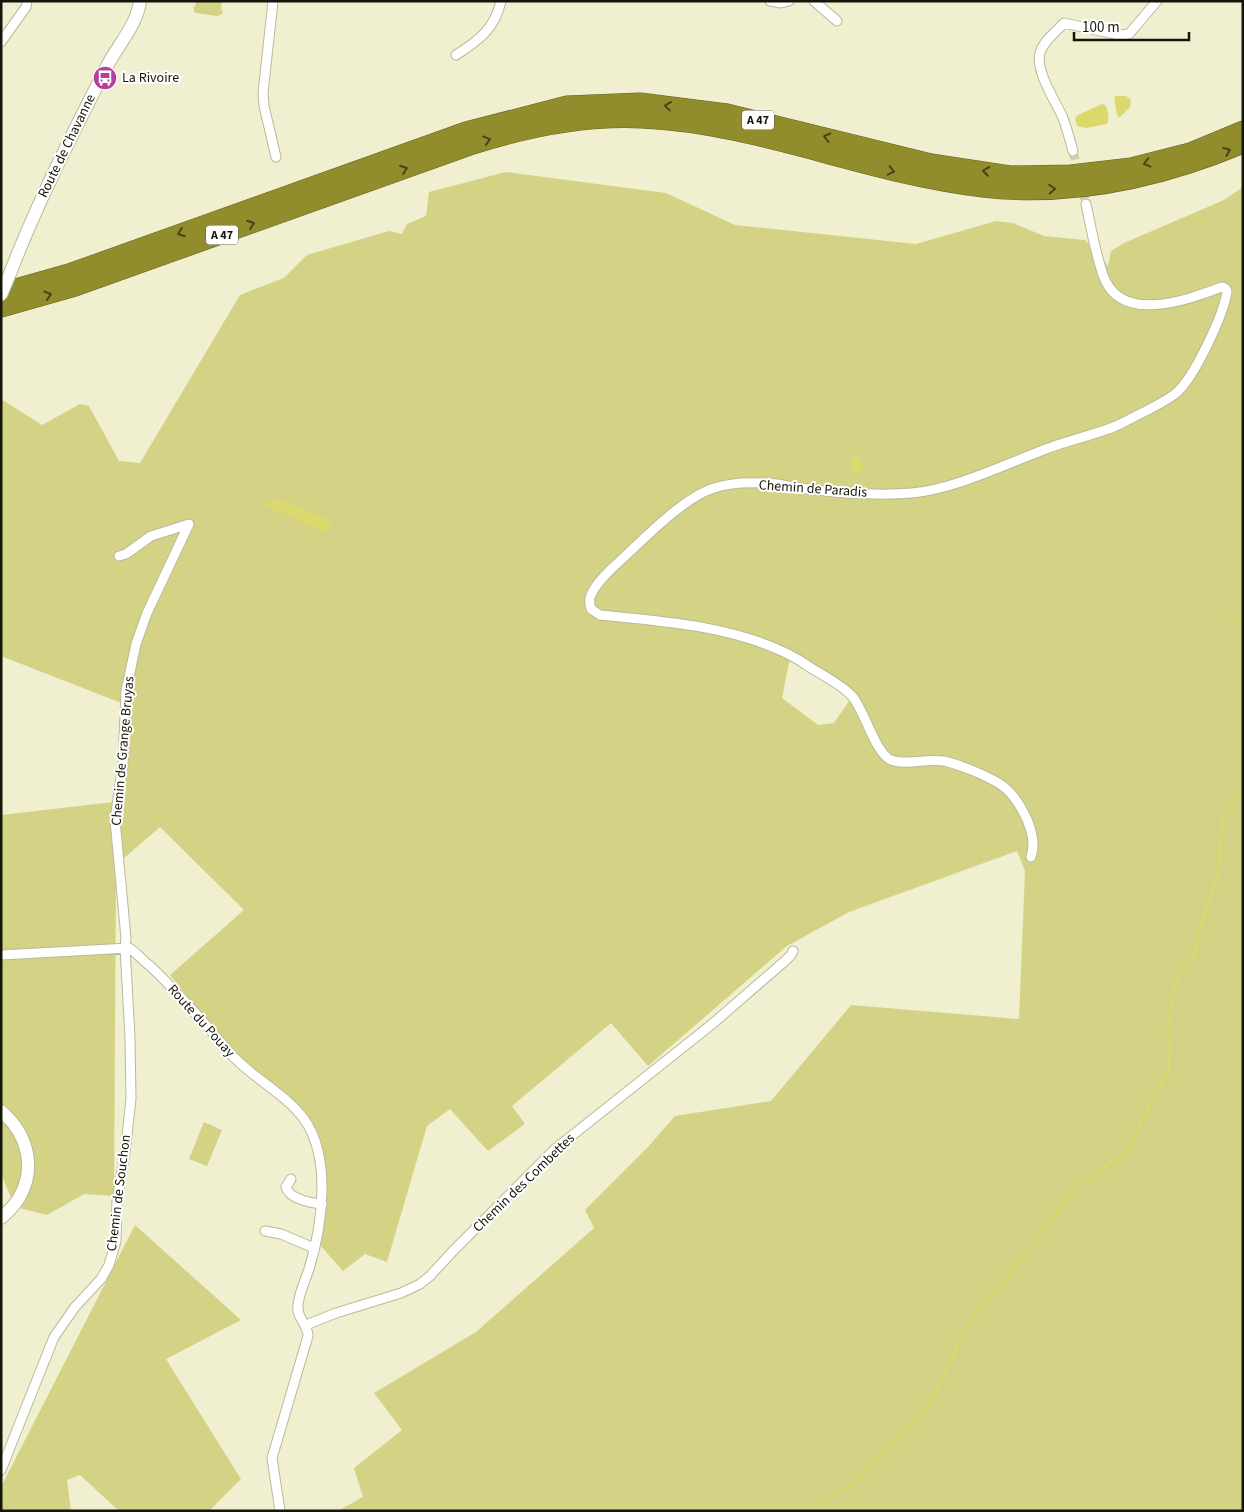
<svg xmlns="http://www.w3.org/2000/svg" width="1244" height="1512" viewBox="0 0 1244 1512" font-family="'Source Sans 3',sans-serif">
<style>
.green{fill:#d4d285;fill-rule:evenodd}
.water{fill:#dbd86e}
.lines{fill:none;stroke-linecap:round;stroke-linejoin:round}
.stream{stroke:#dbd86e;stroke-width:2.5}
.street-tunnel{stroke:#cfcfb2;stroke-width:9;stroke-dasharray:9 4.5;stroke-linecap:butt}
.street-casing{stroke:#b9b99b;stroke-width:11}
.secondary-casing{stroke:#b9b99b;stroke-width:14}
.highway-casing{stroke:#666321;stroke-width:19}
.street{stroke:#fff;stroke-width:9}
.secondary{stroke:#fff;stroke-width:12}
.highway{stroke:#918d2d;stroke-width:18}
.secondary-bridge-casing{stroke:#b9b99b;stroke-width:14;stroke-linecap:butt}
.secondary-bridge{stroke:#fff;stroke-width:12}
.oneway{stroke:#474518}
.labels{text-anchor:middle;dominant-baseline:central;stroke-width:4;stroke-linejoin:round;paint-order:stroke}
.shield{fill:#fff;stroke:#5b5b54;stroke-width:1}
.shield-label{font-size:12px;font-weight:bold;fill:#15150a}
.poi-label{font-size:14px;fill:#15150a;stroke:#fff;text-anchor:start}
.street-label{font-size:14px;fill:#15150a;stroke:#fff}
</style>
<rect width="100%" height="100%" fill="#f0f0d0"/>
<path class="green" d="M196,1H222L221,10L223,11L222,14L217,16L196,13L194,12L193,7H195Z
M506,172L666,193L735,225L916,244L996,221L1013,223L1044,236L1085,240L1108,266L1111,251L1124,243L1224,200L1243,187V1511H338L363,1497L354,1468L402,1430L374,1393L476,1332L594,1228L585,1210L648,1147L675,1116L771,1101L851,1005L1019,1019L1025,871L1017,851L849,912L787,946L648,1066L611,1023L512,1106L525,1124L488,1151L450,1109L427,1126L387,1262L365,1254L343,1271L319,1244L324,1211L314,1129L234,1053L170,975L244,910L160,827L116,865L114,1196L84,1194L47,1215L15,1207L1,1174V815L122,801L129,706L1,656V399L42,425L80,404L89,406L119,461L140,463L240,295L284,278L307,255L389,231L402,234L407,224L426,216L429,192ZM791,653L854,694L834,723L818,725L782,698Z
M204,1122L222,1130L207,1166L189,1159Z
M135,1225L241,1320L166,1359L241,1479L209,1511H119L80,1475L67,1480L71,1511H1V1487Z"/>
<path class="water" d="M1115,96H1126L1131,100L1130,107L1120,117H1118L1117,115L1114,98Z
M1102,104L1105,105C1109,110 1109,118 1107,124L1086,128L1077,126L1075,118L1078,115Z
M856,457L861,459C865,466 862,470 856,475L851,465V460Z
M275,500L284,501L330,520L331,524L328,532H325L266,506L265,503Z"/>
<g class="lines">
<path class="stream" d="M1230,618L1243,623
M817,1511L824,1501L856,1483L864,1473L911,1427L930,1404L953,1356L964,1330L976,1314L982,1301L997,1291L1017,1266L1080,1182L1100,1172L1104,1169L1109,1161C1116,1160 1121,1160 1126,1154L1154,1096L1169,1071L1168,1022L1178,976L1191,960L1194,953L1201,927L1218,873L1223,819L1229,806L1243,790"/>
<path class="street-tunnel" d="M1073,151L1086,204"/>
<g class="street-casing">
<path id="street" d="M273,1L263,93L264,106L276,157
M770,1L781,3L789,1
M814,1L837,21
M1,42L26,7L27,1
M456,55C478,41 495,29 501,1
M1073,151C1070,140 1067,129 1063,118C1056,102 1035,71 1040,53C1043,41 1056,32 1064,23L1119,35L1129,34L1157,1
M1031,857C1032,853 1033,849 1033,845C1033,825 1017,795 1000,784C985,775 961,765 944,761C927,758 907,766 891,760C875,753 865,711 852,696C843,686 823,675 811,668C804,663 796,658 788,654C732,626 662,621 600,615L591,609C590,605 589,602 590,598C593,585 612,568 622,559C645,538 684,497 714,488C732,482 757,482 776,484C786,485 797,488 807,489C841,493 878,496 912,493C955,489 1006,464 1046,449C1069,440 1094,435 1116,426C1127,421 1137,415 1148,410C1157,405 1167,400 1175,394C1194,379 1224,314 1227,291L1225,288L1222,287C1187,300 1120,325 1103,275C1095,252 1091,227 1086,204
M1,955L129,948C136,952 142,960 149,965C178,992 203,1021 228,1051C250,1077 284,1092 304,1119C332,1158 322,1227 309,1269C305,1281 299,1293 298,1305C296,1318 308,1324 308,1336L272,1458L280,1511
M291,1179L286,1187C289,1199 311,1203 322,1204
M265,1231L281,1234L314,1248
M306,1325L336,1313L401,1293L420,1284L430,1276L453,1251L555,1149L711,1025L785,961L791,955L793,951
M1,1470L54,1337L75,1307L101,1279L109,1265L116,1241L117,1201L125,1153L131,1099L130,1037L125,947L126,938L115,820L123,763L126,691L136,644L147,613L189,524L151,536L126,554L119,556"/>
</g>
<g class="secondary-casing">
<path id="secondary" d="M11,271C38,201 72,135 106,68C116,47 137,26 140,1
M1,1111C27,1133 37,1167 19,1198C14,1206 8,1212 1,1218"/>
</g>
<g class="highway-casing">
<path id="highway" d="M1,292L69,273L466,131L567,105L640,102L727,113L931,163L1010,175L1071,174L1131,167L1190,152L1243,130
M1,308L75,287L470,146C526,128 583,116 642,119C759,124 867,175 983,188C1072,198 1162,178 1243,144"/>
</g>
<use href="#street" class="street"/>
<use href="#secondary" class="secondary"/>
<use href="#highway" class="highway"/>
<g class="secondary-bridge-casing">
<path id="secondary-bridge" d="M1,295L11,271"/>
</g>
<use href="#secondary-bridge" class="secondary-bridge"/>
</g>
<defs><path id="oneway-chevron" d="M-2-3.5L2.5 0L-2 3.5" fill="none" stroke-width="1.6" stroke-linecap="round" stroke-linejoin="round" transform="scale(1.25)"/></defs>
<g class="oneway">
<use href="#oneway-chevron" transform="translate(668 106) rotate(-173)"/>
<use href="#oneway-chevron" transform="translate(827 137) rotate(-166)"/>
<use href="#oneway-chevron" transform="translate(487 140) rotate(-17)"/>
<use href="#oneway-chevron" transform="translate(1227 151) rotate(-22)"/>
<use href="#oneway-chevron" transform="translate(1147 163) rotate(166)"/>
<use href="#oneway-chevron" transform="translate(404 169) rotate(-20)"/>
<use href="#oneway-chevron" transform="translate(891 171) rotate(13)"/>
<use href="#oneway-chevron" transform="translate(986 171) rotate(-171)"/>
<use href="#oneway-chevron" transform="translate(1052 189) rotate(-4)"/>
<use href="#oneway-chevron" transform="translate(251 224) rotate(-20)"/>
<use href="#oneway-chevron" transform="translate(181 233) rotate(160)"/>
<use href="#oneway-chevron" transform="translate(48 295) rotate(-17)"/>
</g>
<defs>
<g id="bus-disc" transform="scale(1.25)"><circle r="9.5" fill="#b44099" stroke="#fff"/><path d="M-5-6H5V4H4V6H2V4H-2V6H-4V4H-5ZM-3.5-4V0h7V-4ZM-3.5 1.2v1.5H-2V1.2ZM2 1.2v1.5H3.5V1.2Z" fill="#fff"/></g>
</defs>
<g fill-rule="evenodd">
<use href="#bus-disc" x="105" y="78"/>
</g>
<g class="labels">
<g class="shield">
<rect x="742" y="110.5" width="32" height="19" rx="4"/>
<rect x="206" y="225.5" width="32" height="19" rx="4"/>
</g>
<g class="shield-label">
<text x="758" y="120">A 47</text>
<text x="222" y="235">A 47</text>
</g>
<g class="poi-label">
<text x="122" y="78">La Rivoire</text>
</g>
<g class="street-label">
<text transform="translate(67 146) rotate(-64)">Route de Chavanne</text>
<text transform="translate(813 489) rotate(4)">Chemin de Paradis</text>
<text transform="translate(123 751) rotate(-85)">Chemin de Grange Bruyas</text>
<text transform="translate(201 1021) rotate(48)">Route du Pouay</text>
<text transform="translate(524 1183) rotate(-44)">Chemin des Combettes</text>
<text transform="translate(119 1193) rotate(-83)">Chemin de Souchon</text>
</g>
</g>
<rect width="1244" height="1512" fill="none" stroke="#15150a" stroke-width="5"/>
<path d="M1074 32v8h115v-8" fill="none" stroke="#15150a" stroke-width="2.5"/>
<text x="1082" y="32" font-size="15" fill="#15150a" stroke="#ffffff" stroke-width="4" paint-order="stroke">100 m</text>
</svg>
